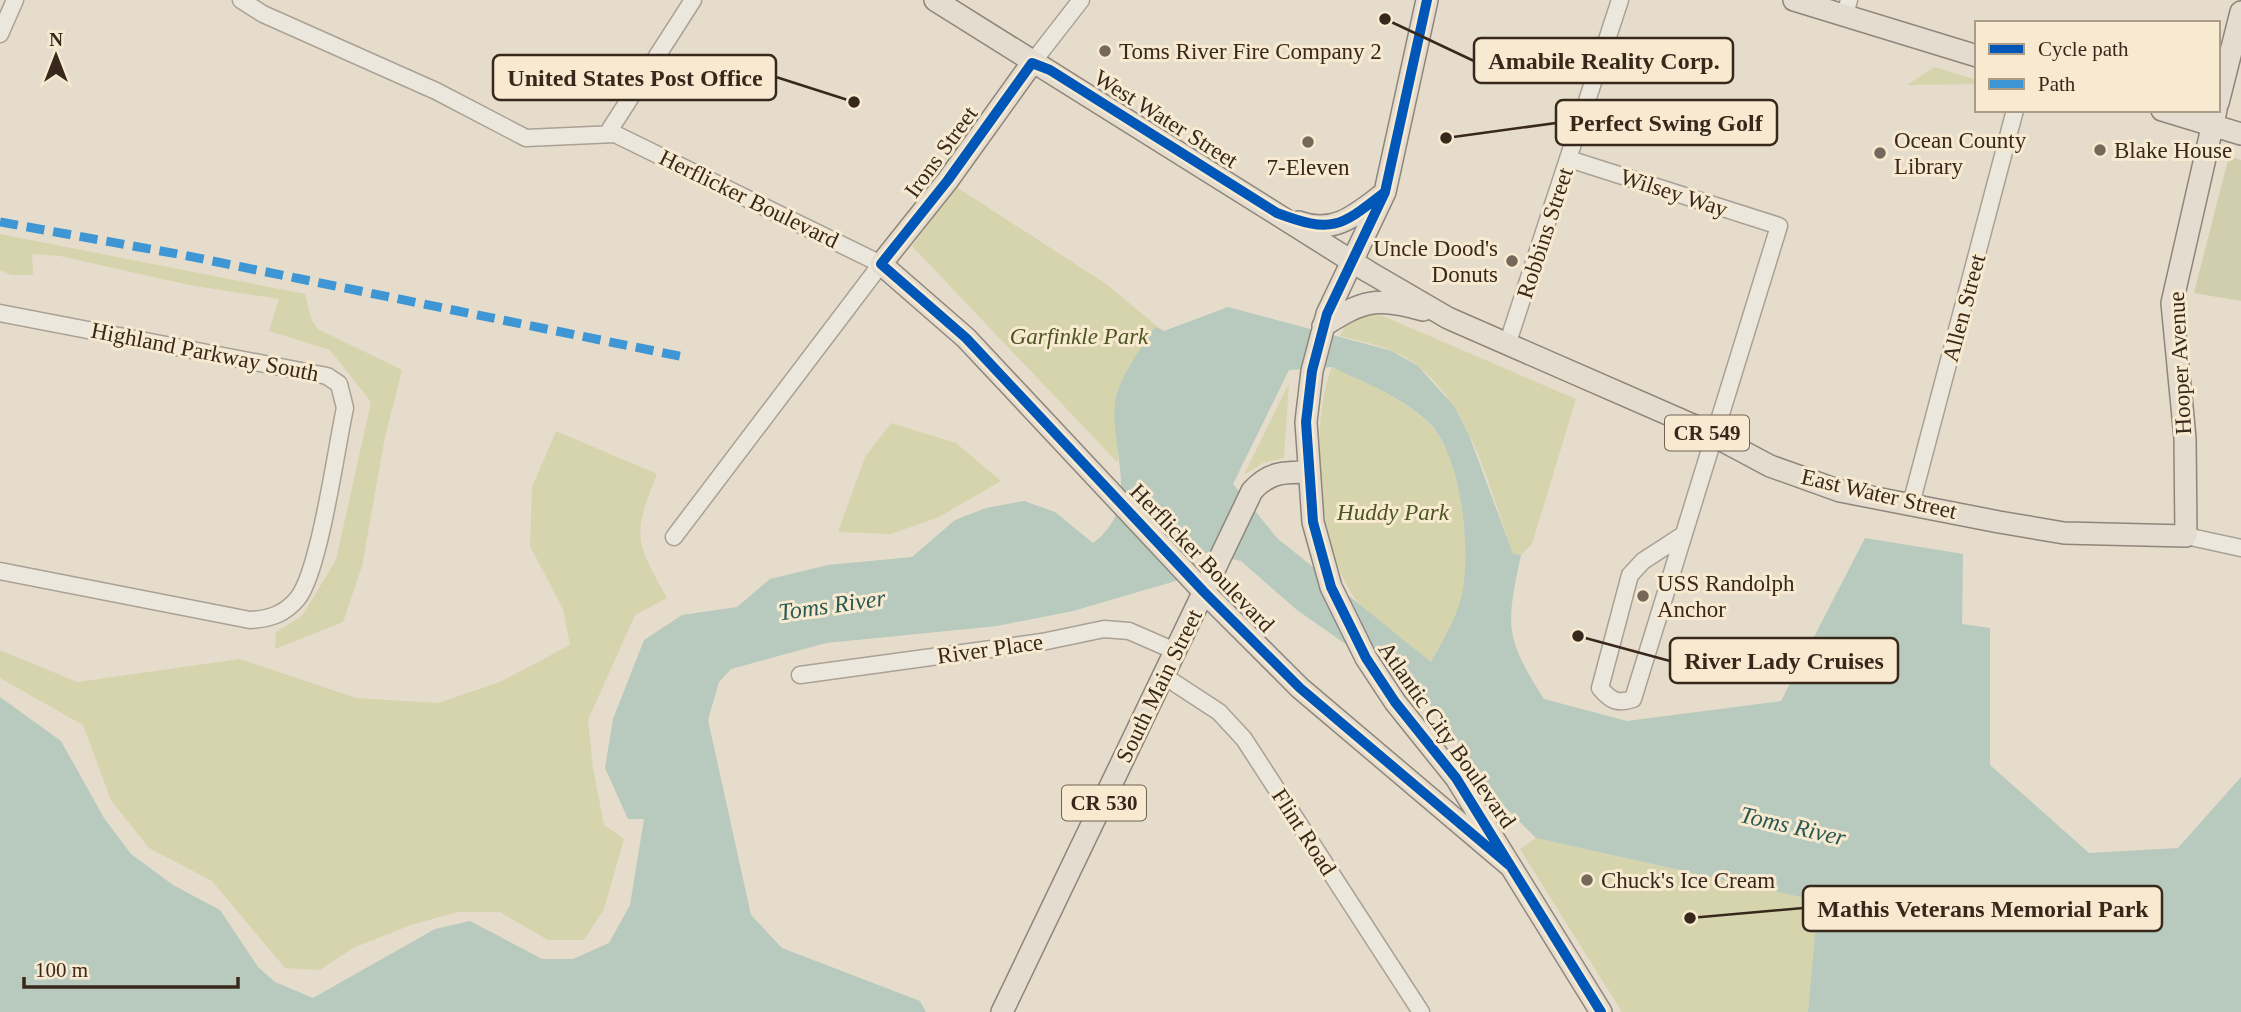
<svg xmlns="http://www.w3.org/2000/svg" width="2241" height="1012" viewBox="0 0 2241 1012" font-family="Georgia,serif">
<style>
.green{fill:#d6d4ac}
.cemetery{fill:#d0ceac}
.water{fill:#b7cabd;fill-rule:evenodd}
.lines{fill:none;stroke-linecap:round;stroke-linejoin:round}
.minor-casing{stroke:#aaa195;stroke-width:19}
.major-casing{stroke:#8f867b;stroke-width:24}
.minor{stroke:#ece7dd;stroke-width:16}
.major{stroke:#e4dcce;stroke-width:21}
.quiet{stroke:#3e96d4;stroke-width:9;stroke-dasharray:18 9;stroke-linecap:butt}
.cycleway-casing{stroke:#f7ead0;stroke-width:15}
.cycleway{stroke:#0057b8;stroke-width:10}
.poi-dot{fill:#756759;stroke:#f7ead0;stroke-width:2.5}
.labels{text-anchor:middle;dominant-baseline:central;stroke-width:6;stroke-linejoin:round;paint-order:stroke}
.shield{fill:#f7ead0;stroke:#716252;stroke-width:2}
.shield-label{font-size:21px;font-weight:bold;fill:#38281c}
.poi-label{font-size:23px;fill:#38281c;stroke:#f7ead0;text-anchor:start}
.street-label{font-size:23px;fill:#38281c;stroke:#f7ead0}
.park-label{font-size:23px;font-style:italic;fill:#4b5622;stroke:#f7ead0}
.water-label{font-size:24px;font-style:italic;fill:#2b5954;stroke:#f7ead0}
.leader{fill:none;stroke:#38281c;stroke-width:2.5}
.callout-dot{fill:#38281c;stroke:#f7ead0;stroke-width:2.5}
.callout{fill:#f7ead0;stroke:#38281c;stroke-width:2.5}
.callout-label{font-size:24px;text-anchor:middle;font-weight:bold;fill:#38281c}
</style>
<rect width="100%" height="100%" fill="#e5dccb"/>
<path class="green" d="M1934,67L1977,80V84L1907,85Z
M955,186L1106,284L1163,331L1147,340L1115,401L1118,463L912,246Z
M0,234L305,294L312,321L318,329L402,370L385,437L362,566L343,622L275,649L276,632L302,616L336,560L371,402L330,350L269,331L279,299L189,285L60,256L32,254L33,275H11L0,270Z
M1364,314L1383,316L1576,399L1532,544L1521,555L1513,554C1490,491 1473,410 1418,366C1397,348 1365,342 1340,336L1346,323Z
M1332,367C1365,383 1402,397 1429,424C1462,455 1472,556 1461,599C1455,621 1441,642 1431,662C1408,644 1379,627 1360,605C1318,556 1308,425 1332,367Z
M1289,383L1284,458L1263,463L1244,475Z
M891,423L956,443L1001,481L939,517L891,534L838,532L865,457Z
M556,431L657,474C632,536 635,541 667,598L635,615L588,720L593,768L604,825L624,839L604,909L584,940H548L500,912H457L411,925L353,948L320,970L285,968L212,881L149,848L111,800L83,725L0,678V650L77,682L240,659L356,698L438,703L500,682L570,645L563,609L530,546L532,487Z
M1536,838L1818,901L1808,1012H1622L1520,849Z"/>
<path class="cemetery" d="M2229,156L2241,160V301L2194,293Z"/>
<path class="water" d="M1228,307L1392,351L1418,366L1454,406L1469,435L1513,554L1521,555C1506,627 1504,636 1544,699L1627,721L1781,701L1865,538L1963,554L1962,624L1990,628V765L2089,853L2178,848L2241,777V1012H1808L1818,901L1536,838L1502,804L1427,701L1297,610L1241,561L1198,551L1179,580L1073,611L997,626L826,643L731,669L719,682L708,720L751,915L782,948L920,1001L926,1012H0V697L61,741L104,818L131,854L173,885L220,910L258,967L275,982L313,998L435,929L470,921L542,959H573L609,943L630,905L644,819H628L605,768L613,719L644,640L682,615L737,607L770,579L828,565L912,557L955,520L986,508L1024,501L1055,512L1093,543C1143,505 1110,454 1115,403C1117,381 1143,345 1155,327L1164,331ZM1332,367C1365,383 1402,397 1429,423C1462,455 1472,555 1461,598C1455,621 1442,641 1431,662L1277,538L1233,484L1289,370Z"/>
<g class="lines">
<g class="minor-casing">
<path id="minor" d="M241,0L263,14L436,91L526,138L615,134L881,264L674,537
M1845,15L1849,0
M0,34L15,0
M1032,63L1081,0
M607,134L693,0
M1569,159L1779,226L1633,699C1617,704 1611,701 1600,688L1630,575L1643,561L1683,535
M0,313L327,376L339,384L345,408C336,449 320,569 298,598C285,614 270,619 250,620L0,571
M1507,345L1620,0
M1911,504L2015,110
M2186,536L2241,548
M800,675L1042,642L1104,629L1129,631L1175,651
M1164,676L1219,712L1244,739L1421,1012"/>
</g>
<g class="major-casing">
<path id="major" d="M935,0L1369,272L1448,318L1695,426L1770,466L1840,491L1999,522L2064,533L2186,536L2185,438L2172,303L2216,110
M1427,0L1385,192L1327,314L1312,371L1306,422L1313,522L1331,587L1366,658L1395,702L1456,778L1601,1012
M1794,0L1977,56
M1032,63L948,180L881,264L966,338L1204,592L1300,688L1509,865
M2218,103L2241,12
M2162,110L2241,134
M1299,222C1333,235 1356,215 1382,195
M1323,326C1362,301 1376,296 1423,310
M1002,1012L1252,491C1269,472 1284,472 1308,472"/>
</g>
<use href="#minor" class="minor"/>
<use href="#major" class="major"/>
<path class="quiet" d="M0,222L183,255L684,357"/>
<g class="cycleway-casing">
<path id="cycleway" d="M1427,0L1385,192L1327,314L1312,371L1306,422L1313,522L1331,587L1366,658L1395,702L1456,778L1601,1012
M1385,192C1340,227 1333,234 1277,213L1050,70L1032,63L948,180L881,264L966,338L1204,592L1300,688L1509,865"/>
</g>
<use href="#cycleway" class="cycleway"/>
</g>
<g class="poi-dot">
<circle cx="1105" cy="51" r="7"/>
<circle cx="1308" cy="142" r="7"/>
<circle cx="2100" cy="150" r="7"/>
<circle cx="1880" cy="153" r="7"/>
<circle cx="1512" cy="261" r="7"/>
<circle cx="1643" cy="596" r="7"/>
<circle cx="1587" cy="880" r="7"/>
</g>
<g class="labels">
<g class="shield">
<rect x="1665" y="415.5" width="84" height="35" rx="5"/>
<rect x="1062" y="785.5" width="84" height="35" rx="5"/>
</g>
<g class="shield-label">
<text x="1707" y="433">CR 549</text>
<text x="1104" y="803">CR 530</text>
</g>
<g class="poi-label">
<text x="1119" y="51">Toms River Fire Company 2</text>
<text x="1894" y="140">Ocean County<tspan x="1894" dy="26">Library</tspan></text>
<text x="2114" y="150">Blake House</text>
<text x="1308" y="167" text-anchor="middle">7-Eleven</text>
<text x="1498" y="248" text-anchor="end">Uncle Dood's<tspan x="1498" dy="26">Donuts</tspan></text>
<text x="1657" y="583">USS Randolph<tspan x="1657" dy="26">Anchor</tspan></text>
<text x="1601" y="880">Chuck's Ice Cream</text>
</g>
<g class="street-label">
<text transform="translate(1166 119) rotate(32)">West Water Street</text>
<text transform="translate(941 152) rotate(-54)">Irons Street</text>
<text transform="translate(1674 193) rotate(18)">Wilsey Way</text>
<text transform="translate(749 199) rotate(26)">Herflicker Boulevard</text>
<text transform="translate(1545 233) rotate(-72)">Robbins Street</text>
<text transform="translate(1964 308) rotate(-75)">Allen Street</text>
<text transform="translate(205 352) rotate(11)">Highland Parkway South</text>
<text transform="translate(2180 363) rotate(-93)">Hooper Avenue</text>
<text transform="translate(1879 494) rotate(13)">East Water Street</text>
<text transform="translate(1202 558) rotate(46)">Herflicker Boulevard</text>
<text transform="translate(990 649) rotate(-8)">River Place</text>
<text transform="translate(1159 686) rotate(-64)">South Main Street</text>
<text transform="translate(1447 735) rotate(55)">Atlantic City Boulevard</text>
<text transform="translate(1304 832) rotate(57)">Flint Road</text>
</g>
<g class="park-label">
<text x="1079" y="336">Garfinkle Park</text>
<text x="1393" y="512">Huddy Park</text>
</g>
<g class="water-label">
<text transform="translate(832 605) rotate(-8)">Toms River</text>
<text transform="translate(1793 826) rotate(13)">Toms River</text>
</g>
</g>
<path class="leader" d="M1385 19L1474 61M854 102L776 77M1446 138L1556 123M1578 636L1670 661M1690 918L1803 908"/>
<g class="callout-dot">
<circle cx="1385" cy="19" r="7"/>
<circle cx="854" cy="102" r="7"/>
<circle cx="1446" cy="138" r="7"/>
<circle cx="1578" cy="636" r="7"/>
<circle cx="1690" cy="918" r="7"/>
</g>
<g class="callout">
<rect x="1474" y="38" width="259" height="45" rx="7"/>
<rect x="493" y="55" width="283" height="45" rx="7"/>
<rect x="1556" y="100" width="221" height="45" rx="7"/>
<rect x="1670" y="638" width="228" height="45" rx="7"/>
<rect x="1803" y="886" width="359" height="45" rx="7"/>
</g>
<g class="callout-label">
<text x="1604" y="69">Amabile Reality Corp.</text>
<text x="635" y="86">United States Post Office</text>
<text x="1666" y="131">Perfect Swing Golf</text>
<text x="1784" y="669">River Lady Cruises</text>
<text x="1983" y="917">Mathis Veterans Memorial Park</text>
</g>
<rect x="1975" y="21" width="245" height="91" fill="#f7ead0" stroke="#ab9c88" stroke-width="2"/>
<rect x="1989" y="44" width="35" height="10" fill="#0057b8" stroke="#ab9c88" stroke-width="2"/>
<text x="2038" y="56" font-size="21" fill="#38281c">Cycle path</text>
<rect x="1989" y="79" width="35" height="10" fill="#3e96d4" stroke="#ab9c88" stroke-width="2"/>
<text x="2038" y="91" font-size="21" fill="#38281c">Path</text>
<g transform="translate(56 56)" stroke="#f7ead0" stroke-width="5" paint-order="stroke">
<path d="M0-5L12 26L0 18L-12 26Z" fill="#38281c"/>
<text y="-10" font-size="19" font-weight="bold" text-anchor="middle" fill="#38281c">N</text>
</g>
<path d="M24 977v10h214v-10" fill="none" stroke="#38281c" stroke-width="3.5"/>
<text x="35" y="977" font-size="21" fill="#38281c" stroke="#f7ead0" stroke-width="5" paint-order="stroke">100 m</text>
</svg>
